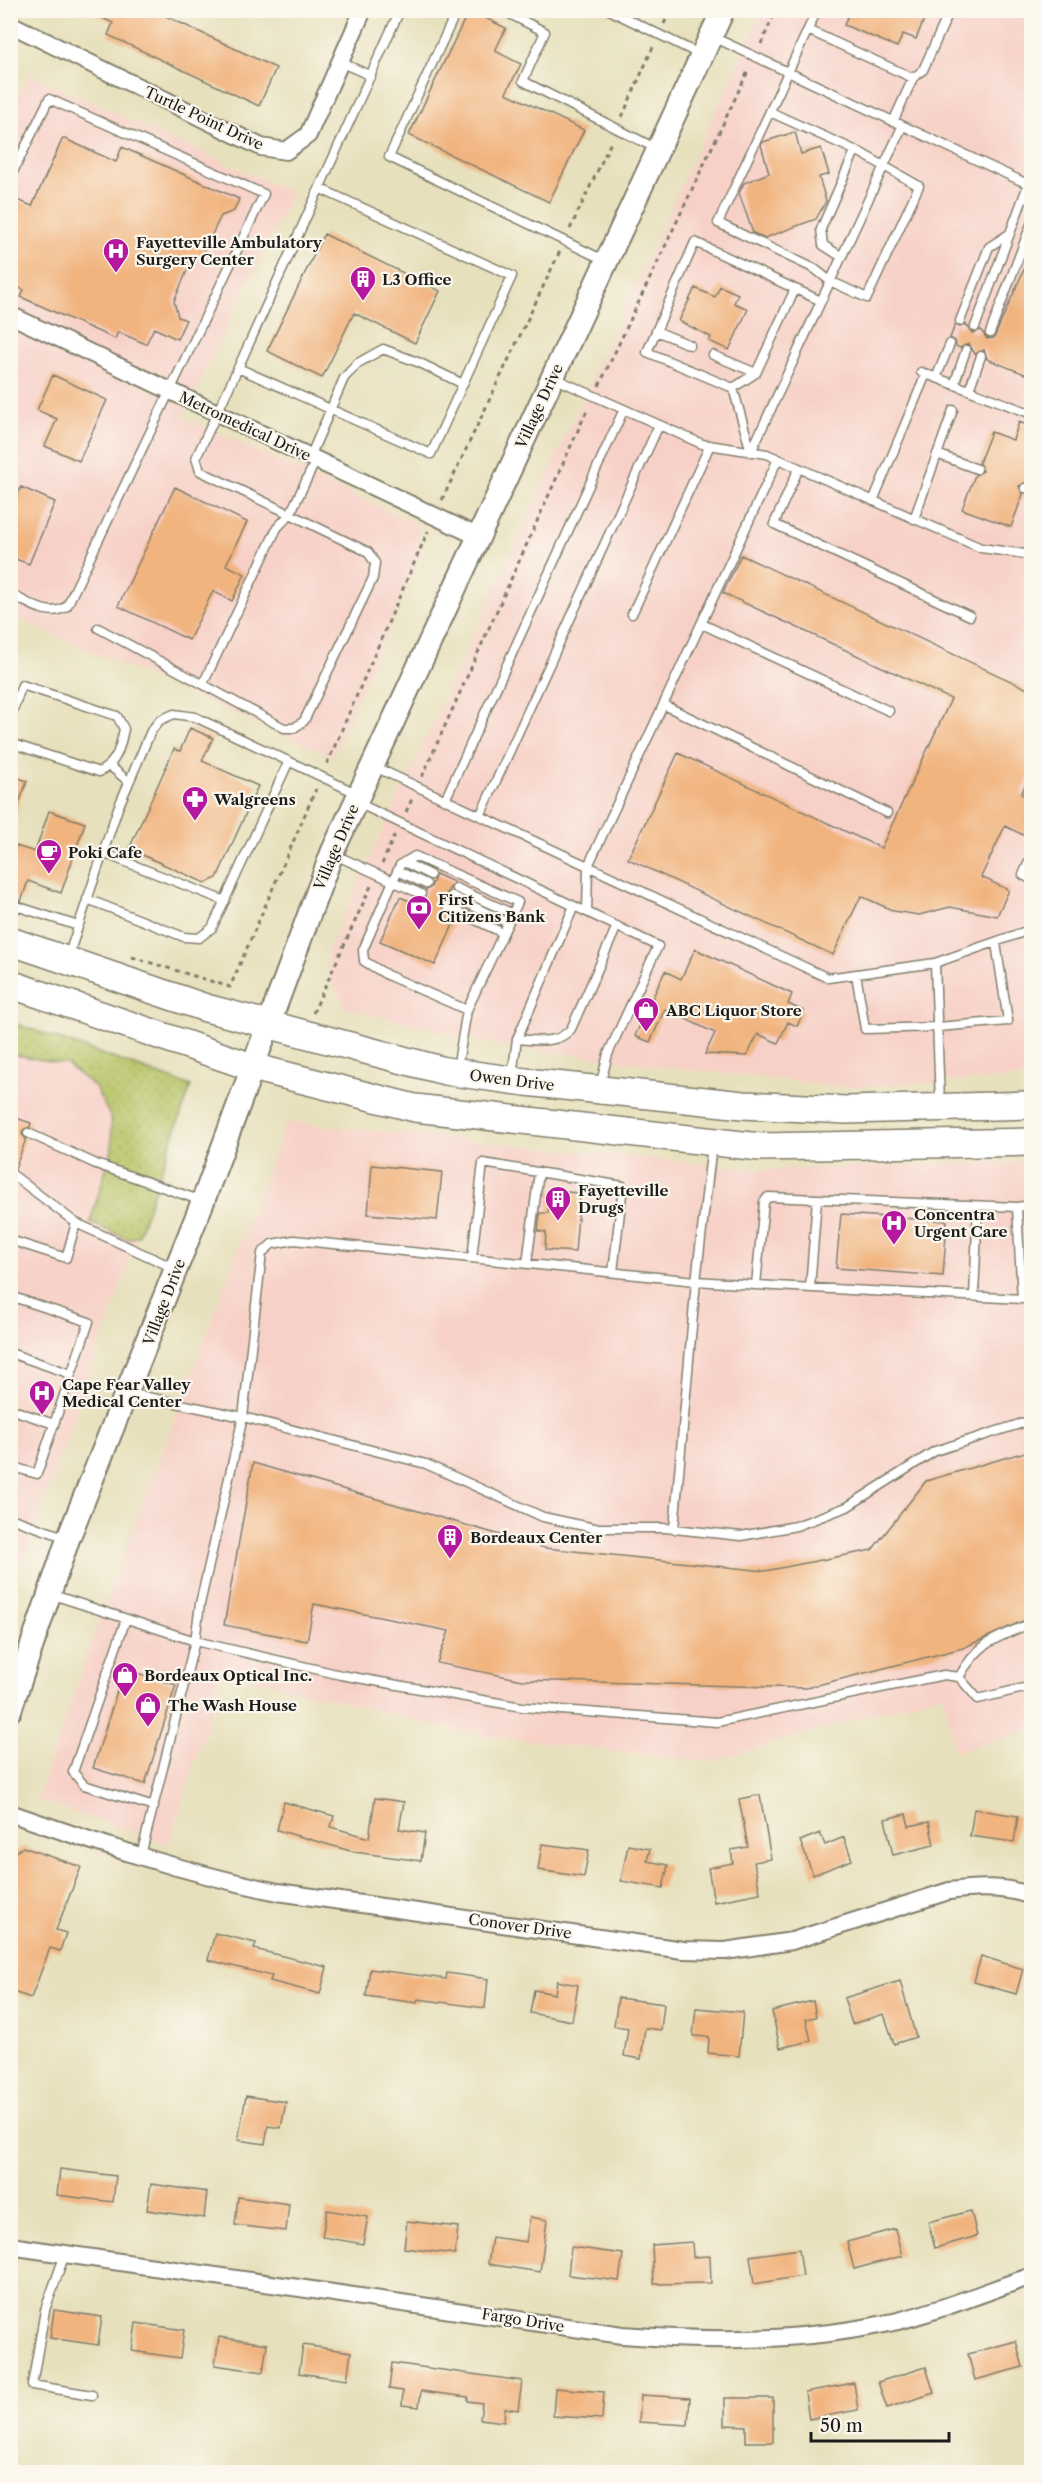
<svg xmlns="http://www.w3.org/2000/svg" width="1042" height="2483" viewBox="0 0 1042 2483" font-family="'Libre Caslon Text',serif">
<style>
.built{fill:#f7d1c8}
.grass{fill:url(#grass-dots);stroke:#697040;stroke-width:1.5}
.building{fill:#f1b47f}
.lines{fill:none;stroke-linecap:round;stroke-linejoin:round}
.service-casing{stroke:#827e6c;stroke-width:11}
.minor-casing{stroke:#827e6c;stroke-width:20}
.secondary-casing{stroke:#827e6c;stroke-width:26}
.trunk-casing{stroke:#827e6c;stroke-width:30}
.path{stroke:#827e6c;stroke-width:3;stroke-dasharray:4.5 4.5;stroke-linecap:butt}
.service{stroke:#fff;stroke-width:8}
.minor{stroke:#fff;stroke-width:16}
.secondary{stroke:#fff;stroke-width:22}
.trunk{stroke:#fff;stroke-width:27}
.labels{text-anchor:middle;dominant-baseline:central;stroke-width:4.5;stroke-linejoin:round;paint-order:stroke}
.street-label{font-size:15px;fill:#1c1c1c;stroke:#fbf7ec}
.poi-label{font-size:15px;font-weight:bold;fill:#1c1c1c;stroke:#fbf7ec;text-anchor:start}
</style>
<defs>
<pattern id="grass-dots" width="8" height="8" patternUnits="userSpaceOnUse" patternTransform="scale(1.5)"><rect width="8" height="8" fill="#b6c365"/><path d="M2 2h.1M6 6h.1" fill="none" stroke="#9ca757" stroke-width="1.8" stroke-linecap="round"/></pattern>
</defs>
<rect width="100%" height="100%" fill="#fbf7ec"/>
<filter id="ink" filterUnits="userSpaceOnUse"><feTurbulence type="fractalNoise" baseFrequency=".0167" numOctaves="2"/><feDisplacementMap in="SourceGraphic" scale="12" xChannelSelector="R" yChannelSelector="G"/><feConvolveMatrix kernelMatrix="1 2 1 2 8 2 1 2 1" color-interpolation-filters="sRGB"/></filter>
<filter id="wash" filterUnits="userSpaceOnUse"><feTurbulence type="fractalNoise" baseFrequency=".008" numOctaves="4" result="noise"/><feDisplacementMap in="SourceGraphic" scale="24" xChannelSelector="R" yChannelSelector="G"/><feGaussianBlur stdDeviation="1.35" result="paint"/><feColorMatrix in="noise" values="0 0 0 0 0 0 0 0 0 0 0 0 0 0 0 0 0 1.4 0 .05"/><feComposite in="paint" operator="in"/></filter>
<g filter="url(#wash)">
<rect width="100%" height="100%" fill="#e7e0bc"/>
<path class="built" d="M762,11H1031V1077L847,1087L675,1068L493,1044L346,1008L331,983L326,954Z
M28,74L292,193L182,417L417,524L421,554L332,756L11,616L10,112Z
M11,1022L191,1086L11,1595Z
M286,1122L762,1170L1031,1161V1730L955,1752L943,1693L709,1762L473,1734L223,1672L169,1844L37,1800L106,1602Z"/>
<path class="grass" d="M11,1022L191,1086L138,1236L128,1239L90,1223L112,1149L111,1118L95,1087L66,1064L11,1054Z"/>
<g id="blocks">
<path class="building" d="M86,10H153L276,68L259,106L108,35L113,23Z
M469,10L506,28L495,51L521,64L506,93L584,130L549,202L409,135Z
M850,10H928L916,39L903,34L897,47L844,25Z
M795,132L801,154L821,148L829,174L819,177L826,201L816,219L765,238L753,233L739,193L744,183L769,173L761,145L763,142Z
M63,138L116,162L122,147L239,199L234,211L221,216L202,255L192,259L174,301L178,317L186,320L177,339L154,328L146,344L118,332L115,339L21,297L24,290L10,284V247L15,237L10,235V197L32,206Z
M324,234L440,291L415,343L354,313L322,378L267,351Z
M1032,251V377L987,359L984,350L975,354L969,344L960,348L956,346L955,341L950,338L955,325L960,327L966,324L972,333L981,330L987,339L994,338Z
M720,286L738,294L734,303L748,309L729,350L709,341L711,337L679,321L695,288L715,297Z
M53,375L107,400L79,461L45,446L57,419L37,410Z
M1019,422L1032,427V472L1027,482L1019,486L1023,494L1011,527L962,509L975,475L983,471L979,463L991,432L1013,440Z
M21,487L55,502L29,564L10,557V513Z
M175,487L247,522L226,565L245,574L232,601L213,591L189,640L118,606Z
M741,555L1032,691V771L1021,794L1032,799V822L1025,836L1005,826L981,877L1009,890L997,916L950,907L919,915L894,911L861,896L833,955L628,859L678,753L881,848L951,699L723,593Z
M190,728L213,738L202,761L258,786L217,878L205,883L129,849L174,749L180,751Z
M10,775L27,781L13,821H10Z
M49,811L85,823L61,893L28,881L21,901L10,898V844L35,852Z
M436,874L454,882L446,894L448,901L442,907L445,913L442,919L453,925L435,965L380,941L400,897L417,904L418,900L424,899L426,890L431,887Z
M695,949L792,994L788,1004L804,1011L797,1026L788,1022L778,1043L758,1034L747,1056L705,1054L715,1033L665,1009L650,1042L635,1036L665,971L681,979Z
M10,1116L31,1123L30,1127L23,1130L22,1134L26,1139L15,1169H10Z
M372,1165L442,1172L437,1220L368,1214Z
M550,1191L580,1193L575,1252L545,1250L546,1232L538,1231L540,1213H548Z
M841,1214L947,1221L943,1276L836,1268Z
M1032,1450V1617L963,1648L806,1688L523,1680L437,1663L449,1631L314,1604L307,1641L224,1625L253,1463L545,1548L765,1571L872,1550L926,1481Z
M124,1669L176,1685L145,1784L93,1768Z
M760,1795L771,1859L754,1862L760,1893L714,1902L708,1868L733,1863L731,1850L748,1847L739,1799Z
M375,1798L404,1802L399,1829L425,1833L421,1861L354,1852L277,1830L284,1802L334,1816L331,1827L369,1838Z
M974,1809L1018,1816L1014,1842L970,1836Z
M906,1814L909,1826L929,1822L934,1845L893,1855L885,1819Z
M820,1833L825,1845L844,1837L852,1860L813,1875L800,1841Z
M542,1844L589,1850L584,1877L538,1870Z
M628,1845L650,1849L647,1861L668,1865L663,1888L621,1881Z
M23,1847L81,1867L56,1930L66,1933L60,1951L50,1948L31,1998L10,1991V1856Z
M215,1933L256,1943L254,1949L327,1967L320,1994L270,1981L272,1976L208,1960Z
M981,1956L1023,1969L1016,1994L974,1982Z
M370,1969L446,1979L447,1973L488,1979L485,2008L418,1999L417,2003L366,1996Z
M557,1981L578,1985L572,2021L530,2013L534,1990L555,1994Z
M900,1981L916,2037L894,2044L884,2014L852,2024L844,1998Z
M618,1998L664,2004L661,2030L645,2028L641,2059L624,2056L628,2028L614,2026Z
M813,2001L816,2017L806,2019L811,2041L780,2048L772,2011Z
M696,2008L743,2012L739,2056L708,2053L709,2037L693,2036Z
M246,2096L286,2102L281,2128L268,2126L265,2144L238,2140Z
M60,2169L116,2176L113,2202L57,2195Z
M151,2184L207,2192L204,2218L147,2210Z
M238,2197L289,2204L286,2231L235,2225Z
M327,2210L368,2217L363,2244L322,2237Z
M971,2211L977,2236L935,2248L928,2222Z
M530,2217L547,2220L540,2272L488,2264L492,2237L526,2242Z
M407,2221L458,2227L455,2254L404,2248Z
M895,2229L902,2256L854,2269L847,2242Z
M692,2242L693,2257L710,2256L711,2283L654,2284L652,2245Z
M571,2247L623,2254L619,2281L568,2275Z
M799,2249L803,2276L754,2284L750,2256Z
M54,2310L102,2317L98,2345L50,2338Z
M136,2323L184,2330L180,2358L132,2351Z
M219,2337L267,2344L263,2372L215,2365Z
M1016,2341L1023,2367L975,2380L968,2354Z
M303,2345L351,2352L347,2380L299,2373Z
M392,2363L522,2381L518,2410L505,2408L504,2422L480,2419L482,2403L468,2401V2397L421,2391L419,2407L402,2405L403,2391L389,2389Z
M926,2367L934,2393L887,2408L878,2382Z
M854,2383L858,2410L809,2419L805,2392Z
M555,2388L604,2392L602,2419L553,2416Z
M641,2395L690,2398L688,2425L639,2422Z
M725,2398H773V2442H746V2426L725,2425Z"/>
</g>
</g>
<g filter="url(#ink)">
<use href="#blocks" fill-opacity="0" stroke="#827e6c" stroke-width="1.5"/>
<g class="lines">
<g class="service-casing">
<path id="service" d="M457,10L389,157L606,261
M502,10L545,32L523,81L657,149
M609,10L701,55
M808,30L913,78
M711,36L1032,186
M340,62L371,76
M770,112L861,153L919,186L867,298L830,281L815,269L718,223L817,10
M893,122L913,78L923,70L950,10
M10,178L49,99L264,194L67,606C49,619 28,602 10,594
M321,189L512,276L431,454L238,368L400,10
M842,257L823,245L821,229L855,151
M960,321L989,247L1009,234
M975,327L1028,185
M656,331L690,345
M990,333L1032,222
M713,355L756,373
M921,372L1032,414
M554,378L702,444L767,454L981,548L1032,555
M936,378L950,344
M954,385L966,350
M733,388L756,373L795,289
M969,390L981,356
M751,452L733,388L647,352L695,242L821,301
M751,452L902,127
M937,454L977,469
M310,457L344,378L358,363L383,349L420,363L463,384
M799,468L774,524L970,616
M1025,488L1032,490
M873,501L926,374
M914,519L953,410
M632,614L710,445
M702,624L889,711
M98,628L284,728H294L304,721L373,578L375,563L368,552L290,514L316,460
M203,684L277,528L290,514L200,471L196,458L238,368
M664,705L887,813
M10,719L22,685L117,716L124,729C120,748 117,763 99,772L10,743
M110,766L129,782
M375,767L828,978L935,963L1032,929
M445,800L624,409
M358,803L658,946L608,1054L600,1086
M480,816L659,425
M103,853L225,901
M333,854L421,894
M1032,855L1023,875L1032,880
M404,862L430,875
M398,871L426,884
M456,888L513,914
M452,896L508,923
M87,899L184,937L199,938L212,928L289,761
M10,904L78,926
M448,907L503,933
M587,912L588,866L778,459
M68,957L118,808L151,731L160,720L174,714L195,717L358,794
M935,963L940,1103
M856,974L865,1029L938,1027L1008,1021L996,943
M517,1039C536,1040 557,1045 571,1029L617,926
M457,1069L467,1010L518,902L415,856L400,865L363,950L364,961L387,975L467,1010
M512,1076L517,1039L574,906
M28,1133L96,1164L202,1201
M712,1145L696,1281L756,1285L764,1202L768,1197L1017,1207
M13,1175L76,1223L176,1269
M1032,1205L1017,1207L1022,1299L1032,1300
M10,1240L66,1258L76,1223
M472,1258L483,1163L623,1186L613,1272
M527,1263L539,1172
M756,1285L1022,1299
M810,1288L817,1199
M10,1296L89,1322L37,1474L10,1466
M974,1296L978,1206
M10,1353L71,1374
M10,1409L54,1424
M10,1518L67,1538
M674,1529L696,1281L294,1240L272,1244L262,1253L243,1417L426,1464L543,1517L594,1528H666L674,1529L741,1536L796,1526L847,1507L935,1451L1032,1420
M50,1594L195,1641L200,1604L243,1417L128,1393
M126,1619L73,1772L84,1785L154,1807
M959,1677C979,1642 995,1638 1032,1623
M140,1859L195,1641L341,1675L522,1707L717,1722L944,1675L959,1677L978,1699L1032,1686
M65,2254L45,2310L32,2385L92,2395
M10,2282L16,2247"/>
</g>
<g class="minor-casing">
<path id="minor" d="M10,24L261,147L286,151L308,135L363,10
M10,315L479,537
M10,1813C99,1844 186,1873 278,1892L683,1950L725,1951L792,1941L949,1891C977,1887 1005,1886 1032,1896
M10,2246L622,2335C715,2342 806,2342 898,2321C943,2310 987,2291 1032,2276"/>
</g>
<g class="secondary-casing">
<path id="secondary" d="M10,1710L68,1539L203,1201L332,853L723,10"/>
</g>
<g class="trunk-casing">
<path id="trunk" d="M10,941L206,1008L445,1071L526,1082L743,1105L846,1110L1032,1105
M10,984L252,1067L415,1108L760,1147L1032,1142"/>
</g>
<path class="path" d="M664,24L670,10
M761,44L776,10
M622,117L653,47
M570,229L612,140
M599,386L749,69
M442,500L560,251
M327,764L428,531
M422,777L588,408
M406,812L412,799
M382,864L395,834
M132,957L230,987L316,789
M313,1013L371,886"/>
<use href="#service" class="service"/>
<use href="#minor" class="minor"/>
<use href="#secondary" class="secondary"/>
<use href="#trunk" class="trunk"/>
</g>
</g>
<defs>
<g id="hospital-pin" transform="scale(1.35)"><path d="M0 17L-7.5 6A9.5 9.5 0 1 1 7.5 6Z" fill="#b5179e" stroke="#fbf7ec"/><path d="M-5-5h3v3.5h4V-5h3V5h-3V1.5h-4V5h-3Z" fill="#fff"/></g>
<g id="building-pin" transform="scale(1.35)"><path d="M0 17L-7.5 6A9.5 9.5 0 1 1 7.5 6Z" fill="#b5179e" stroke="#fbf7ec"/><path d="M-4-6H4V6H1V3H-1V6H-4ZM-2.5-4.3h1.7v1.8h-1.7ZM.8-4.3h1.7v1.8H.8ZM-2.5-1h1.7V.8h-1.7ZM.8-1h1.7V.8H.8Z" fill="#fff"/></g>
<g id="pharmacy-pin" transform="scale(1.35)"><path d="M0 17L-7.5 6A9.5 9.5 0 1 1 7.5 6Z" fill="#b5179e" stroke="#fbf7ec"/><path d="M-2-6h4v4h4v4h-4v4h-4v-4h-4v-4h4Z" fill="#fff"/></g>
<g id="cafe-pin" transform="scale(1.35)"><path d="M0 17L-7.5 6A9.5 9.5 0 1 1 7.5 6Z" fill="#b5179e" stroke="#fbf7ec"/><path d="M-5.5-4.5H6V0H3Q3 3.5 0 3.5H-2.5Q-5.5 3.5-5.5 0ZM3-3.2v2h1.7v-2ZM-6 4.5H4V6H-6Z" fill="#fff"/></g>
<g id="bank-pin" transform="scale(1.35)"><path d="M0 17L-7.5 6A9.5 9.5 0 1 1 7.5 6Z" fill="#b5179e" stroke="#fbf7ec"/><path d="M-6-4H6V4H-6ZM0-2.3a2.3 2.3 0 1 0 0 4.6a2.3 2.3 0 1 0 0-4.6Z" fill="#fff"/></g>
<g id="shop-pin" transform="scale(1.35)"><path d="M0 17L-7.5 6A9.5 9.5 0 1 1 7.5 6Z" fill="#b5179e" stroke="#fbf7ec"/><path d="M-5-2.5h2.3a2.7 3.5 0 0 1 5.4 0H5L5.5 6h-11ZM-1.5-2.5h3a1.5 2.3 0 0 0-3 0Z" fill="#fff"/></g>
</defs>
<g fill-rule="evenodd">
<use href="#hospital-pin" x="116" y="251"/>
<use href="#building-pin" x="363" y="279"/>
<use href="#pharmacy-pin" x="195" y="799"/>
<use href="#cafe-pin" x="49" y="852"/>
<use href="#bank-pin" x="419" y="908"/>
<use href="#shop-pin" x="646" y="1010"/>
<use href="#building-pin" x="558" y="1199"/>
<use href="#hospital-pin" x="894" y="1223"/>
<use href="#hospital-pin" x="42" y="1393"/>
<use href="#building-pin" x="450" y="1537"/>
<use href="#shop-pin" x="125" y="1675"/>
<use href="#shop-pin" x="148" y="1705"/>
</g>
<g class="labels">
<g class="street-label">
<text transform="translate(204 118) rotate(25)">Turtle Point Drive</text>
<text transform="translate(539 406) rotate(-65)">Village Drive</text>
<text transform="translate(245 426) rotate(25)">Metromedical Drive</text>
<text transform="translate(336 847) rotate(-67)">Village Drive</text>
<text transform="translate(512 1080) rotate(7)">Owen Drive</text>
<text transform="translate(164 1302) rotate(-69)">Village Drive</text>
<text transform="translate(520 1926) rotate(8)">Conover Drive</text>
<text transform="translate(523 2320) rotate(9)">Fargo Drive</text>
</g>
<g class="poi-label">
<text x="136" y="242">Fayetteville Ambulatory<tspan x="136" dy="17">Surgery Center</tspan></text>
<text x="382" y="279">L3 Office</text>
<text x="214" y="799">Walgreens</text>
<text x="68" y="852">Poki Cafe</text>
<text x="438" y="899">First<tspan x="438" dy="17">Citizens Bank</tspan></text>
<text x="666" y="1010">ABC Liquor Store</text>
<text x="578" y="1190">Fayetteville<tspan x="578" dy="17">Drugs</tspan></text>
<text x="914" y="1214">Concentra<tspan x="914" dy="17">Urgent Care</tspan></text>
<text x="62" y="1384">Cape Fear Valley<tspan x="62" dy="17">Medical Center</tspan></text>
<text x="470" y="1537">Bordeaux Center</text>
<text x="144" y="1675">Bordeaux Optical Inc.</text>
<text x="168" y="1705">The Wash House</text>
</g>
</g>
<rect width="1042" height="2483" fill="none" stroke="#fbf7ec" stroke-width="36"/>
<path d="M811 2432v9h138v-9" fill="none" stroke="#1c1c1c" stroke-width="3"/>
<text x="820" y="2432" font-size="18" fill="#1c1c1c" stroke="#fbf7ec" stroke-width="4.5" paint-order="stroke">50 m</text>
</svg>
